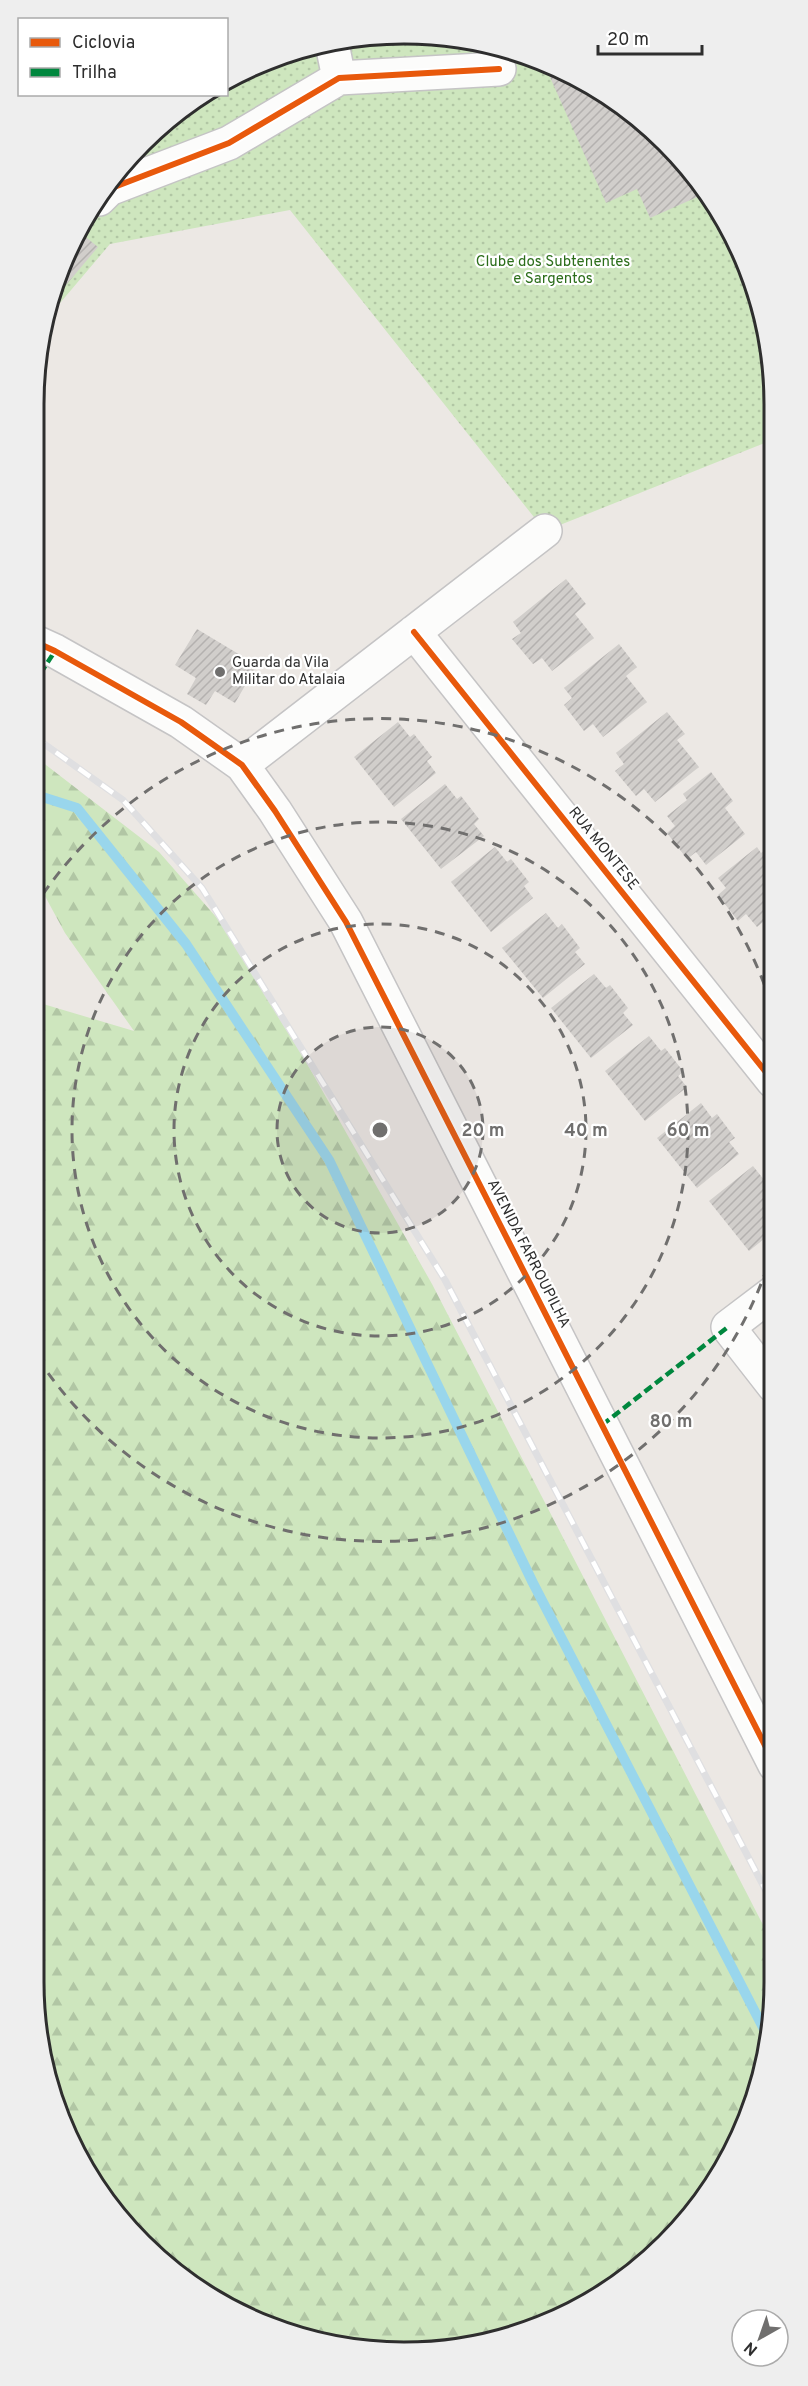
<svg xmlns="http://www.w3.org/2000/svg" width="808" height="2386" viewBox="0 0 808 2386" font-family="Overpass,sans-serif">
<style>
.forest{fill:url(#forest-firs)}
.park{fill:url(#park-dots)}
.lines{fill:none;stroke-linecap:round;stroke-linejoin:round}
.stream{stroke:#99d6ec;stroke-width:10}
.building{fill:url(#building-hatch)}
.minor-casing{stroke:#c5c4c5;stroke-width:36}
.minor{stroke:#fcfcfb;stroke-width:33}
.rail-casing{stroke:#dfdfe1;stroke-width:7}
.rail{stroke:#fff;stroke-width:4.5;stroke-dasharray:14;stroke-linecap:butt}
.quiet{stroke:#00873e;stroke-width:4.5;stroke-dasharray:9 4.5;stroke-linecap:butt}
.cycleway-casing{stroke:#fff;stroke-width:10}
.cycleway{stroke:#e8590c;stroke-width:6}
.ring{fill:none;stroke:#706f6e;stroke-width:3;stroke-dasharray:10 8}
.poi-dot{fill:#706f6e;stroke:#fff;stroke-width:2}
.labels{text-anchor:middle;dominant-baseline:central;stroke-width:4.5;stroke-linejoin:round;paint-order:stroke}
.park-label{font-size:15px;fill:#2c6e1b;stroke:#fff}
.poi-label{font-size:15px;fill:#2e2e2e;stroke:#fff;text-anchor:start}
.street-label{font-size:15px;fill:#2e2e2e;stroke:#fff}
.rim{fill:none;stroke:#2e2e2e;stroke-width:3}
.centre{fill:#706f6e;stroke:#fff;stroke-width:3}
.ring-label{font-size:18px;text-anchor:middle;font-weight:bold;fill:#706f6e;stroke:#fff;stroke-width:4.5;stroke-linejoin:round;paint-order:stroke}
</style>
<defs>
<pattern id="forest-firs" width="22" height="20" patternUnits="userSpaceOnUse" patternTransform="scale(1.5)"><rect width="22" height="20" fill="#cee6be"/><path d="M5 1l3.5 6h-7zM16 11l3.5 6h-7z" fill="#b1c6a4"/></pattern>
<pattern id="park-dots" width="8" height="8" patternUnits="userSpaceOnUse" patternTransform="scale(1.5)"><rect width="8" height="8" fill="#cee6be"/><path d="M2 2h.1M6 6h.1" fill="none" stroke="#b1c6a4" stroke-width="1.8" stroke-linecap="round"/></pattern>
<pattern id="building-hatch" width="6" height="6" patternUnits="userSpaceOnUse" patternTransform="scale(1.5)"><rect width="6" height="6" fill="#d1cecb"/><path d="M-1 1l2-2M0 6l6-6M5 7l2-2" fill="none" stroke="#b4b1af"/></pattern>
</defs>
<rect width="100%" height="100%" fill="#ece8e4"/>
<path class="forest" d="M33,755L159,852L238,942L432,1284L775,1948V1982L762,2078L712,2188L610,2290L500,2340L356,2350L240,2315L125,2227L61,2124L33,1982V1001L134,1031L65,933L33,874Z"/>
<path class="park" d="M355,36L500,46L610,95L683,160L747,262L772,356V440L545,531L290,210L110,244L55,309L47,305L109,178L205,95L226,94L227,80Z"/>
<g class="lines">
<path class="stream" d="M33,794L77,808L186,944L329,1160L533,1583L768,2037"/>
</g>
<path class="building" d="M545,66L610,95L683,160L704,194L650,218L637,189L606,203Z
M82,234L98,247L56,297L52,295Z
M566,579L586,604L575,614L594,638L552,671L542,658L533,664L512,639L521,633L513,622Z
M197,629L257,665L235,703L215,691L206,705L187,694L196,678L175,665Z
M619,644L637,667L626,676L647,702L603,737L593,724L584,731L564,705L572,698L564,688Z
M667,712L685,734L677,740L699,767L655,802L644,789L636,796L615,771L624,764L616,753Z
M398,722L410,737L414,734L432,757L427,761L436,773L394,807L354,757Z
M711,772L733,801L725,808L745,834L706,865L696,852L687,859L667,833L675,826L667,816L687,800L683,794Z
M445,784L457,799L461,796L479,819L474,824L484,836L441,869L401,819Z
M773,844V914L757,927L746,914L738,921L718,895L726,888L718,878L757,847L761,853Z
M495,847L507,862L511,859L529,882L524,886L533,898L491,932L451,882Z
M546,913L558,928L562,924L580,948L575,952L585,964L543,998L502,948Z
M594,974L606,988L610,985L628,1008L623,1013L633,1025L591,1058L551,1008Z
M649,1036L661,1051L665,1048L683,1071L678,1076L687,1087L645,1121L605,1071Z
M701,1103L712,1118L717,1114L735,1138L729,1142L739,1154L697,1188L657,1138Z
M753,1166L765,1181L769,1178L773,1183L774,1231L749,1251L709,1201Z"/>
<g class="lines">
<g class="minor-casing">
<path id="minor" d="M332,44L339,78
M99,199L109,189L229,143L339,78L499,69
M414,632L773,1081
M33,641L55,651L181,722L242,765L275,811L346,922L775,1765
M242,765L545,531
M774,1292L728,1327L774,1386"/>
</g>
<use href="#minor" class="minor"/>
<g class="rail-casing">
<path id="rail" d="M33,736L123,800L202,888L445,1280L775,1908"/>
</g>
<use href="#rail" class="rail"/>
<path class="quiet" d="M33,685L55,651
M602,1425L728,1327"/>
<g class="cycleway-casing">
<path id="cycleway" d="M99,199L109,189L229,143L339,78L499,69
M414,632L773,1081
M33,641L55,651L181,722L242,765L275,811L346,922L775,1765"/>
</g>
<use href="#cycleway" class="cycleway"/>
</g>
<circle cx="380" cy="1130" r="103" fill="#706f6e" fill-opacity=".12"/>
<g class="ring">
<circle cx="380" cy="1130" r="103"/>
<circle cx="380" cy="1130" r="206"/>
<circle cx="380" cy="1130" r="308"/>
<path d="M773 1250A411 411 0 0 1 33 1351M33 909A411 411 0 0 1 773 1010"/>
</g>
<circle class="poi-dot" cx="220" cy="672" r="6"/>
<g class="labels">
<g class="park-label">
<text x="553" y="262">Clube dos Subtenentes<tspan x="553" dy="17">e Sargentos</tspan></text>
</g>
<g class="poi-label">
<text x="232" y="663">Guarda da Vila<tspan x="232" dy="17">Militar do Atalaia</tspan></text>
</g>
<g class="street-label">
<text transform="translate(603 849) rotate(51)">RUA MONTESE</text>
<text transform="translate(528 1254) rotate(63)">AVENIDA FARROUPILHA</text>
</g>
</g>
<path d="M0 0H808V2386H0ZM404 44H404A360 360 0 0 1 764 404V1982A360 360 0 0 1 404 2342H404A360 360 0 0 1 44 1982V404A360 360 0 0 1 404 44Z" fill="#eee" fill-rule="evenodd"/>
<path class="rim" d="M404 44H404A360 360 0 0 1 764 404V1982A360 360 0 0 1 404 2342H404A360 360 0 0 1 44 1982V404A360 360 0 0 1 404 44Z"/>
<circle cx="380" cy="1130" r="9" class="centre"/>
<g class="ring-label">
<text x="483" y="1136">20 m</text>
<text x="586" y="1136">40 m</text>
<text x="688" y="1136">60 m</text>
<text x="671" y="1427">80 m</text>
</g>
<rect x="18" y="18" width="210" height="78" fill="#ffffff" stroke="#ababab" stroke-width="1.5"/>
<rect x="30" y="38" width="30" height="9" fill="#e8590c" stroke="#ababab" stroke-width="1.5"/>
<text x="72" y="48" font-size="18" fill="#2e2e2e">Ciclovia</text>
<rect x="30" y="68" width="30" height="9" fill="#00873e" stroke="#ababab" stroke-width="1.5"/>
<text x="72" y="78" font-size="18" fill="#2e2e2e">Trilha</text>
<g transform="translate(760 2338) rotate(220)"><circle r="28" fill="#ffffff" stroke="#ababab" stroke-width="1.5"/>
<path d="M0-4.5L10 22L0 15L-10 22Z" fill="#706f6e"/>
<text y="-9" font-size="16" font-weight="bold" text-anchor="middle" fill="#2e2e2e">N</text>
</g>
<path d="M598 45v9h104v-9" fill="none" stroke="#2e2e2e" stroke-width="3"/>
<text x="607" y="45" font-size="18" fill="#2e2e2e" stroke="#ffffff" stroke-width="4.5" paint-order="stroke">20 m</text>
</svg>
